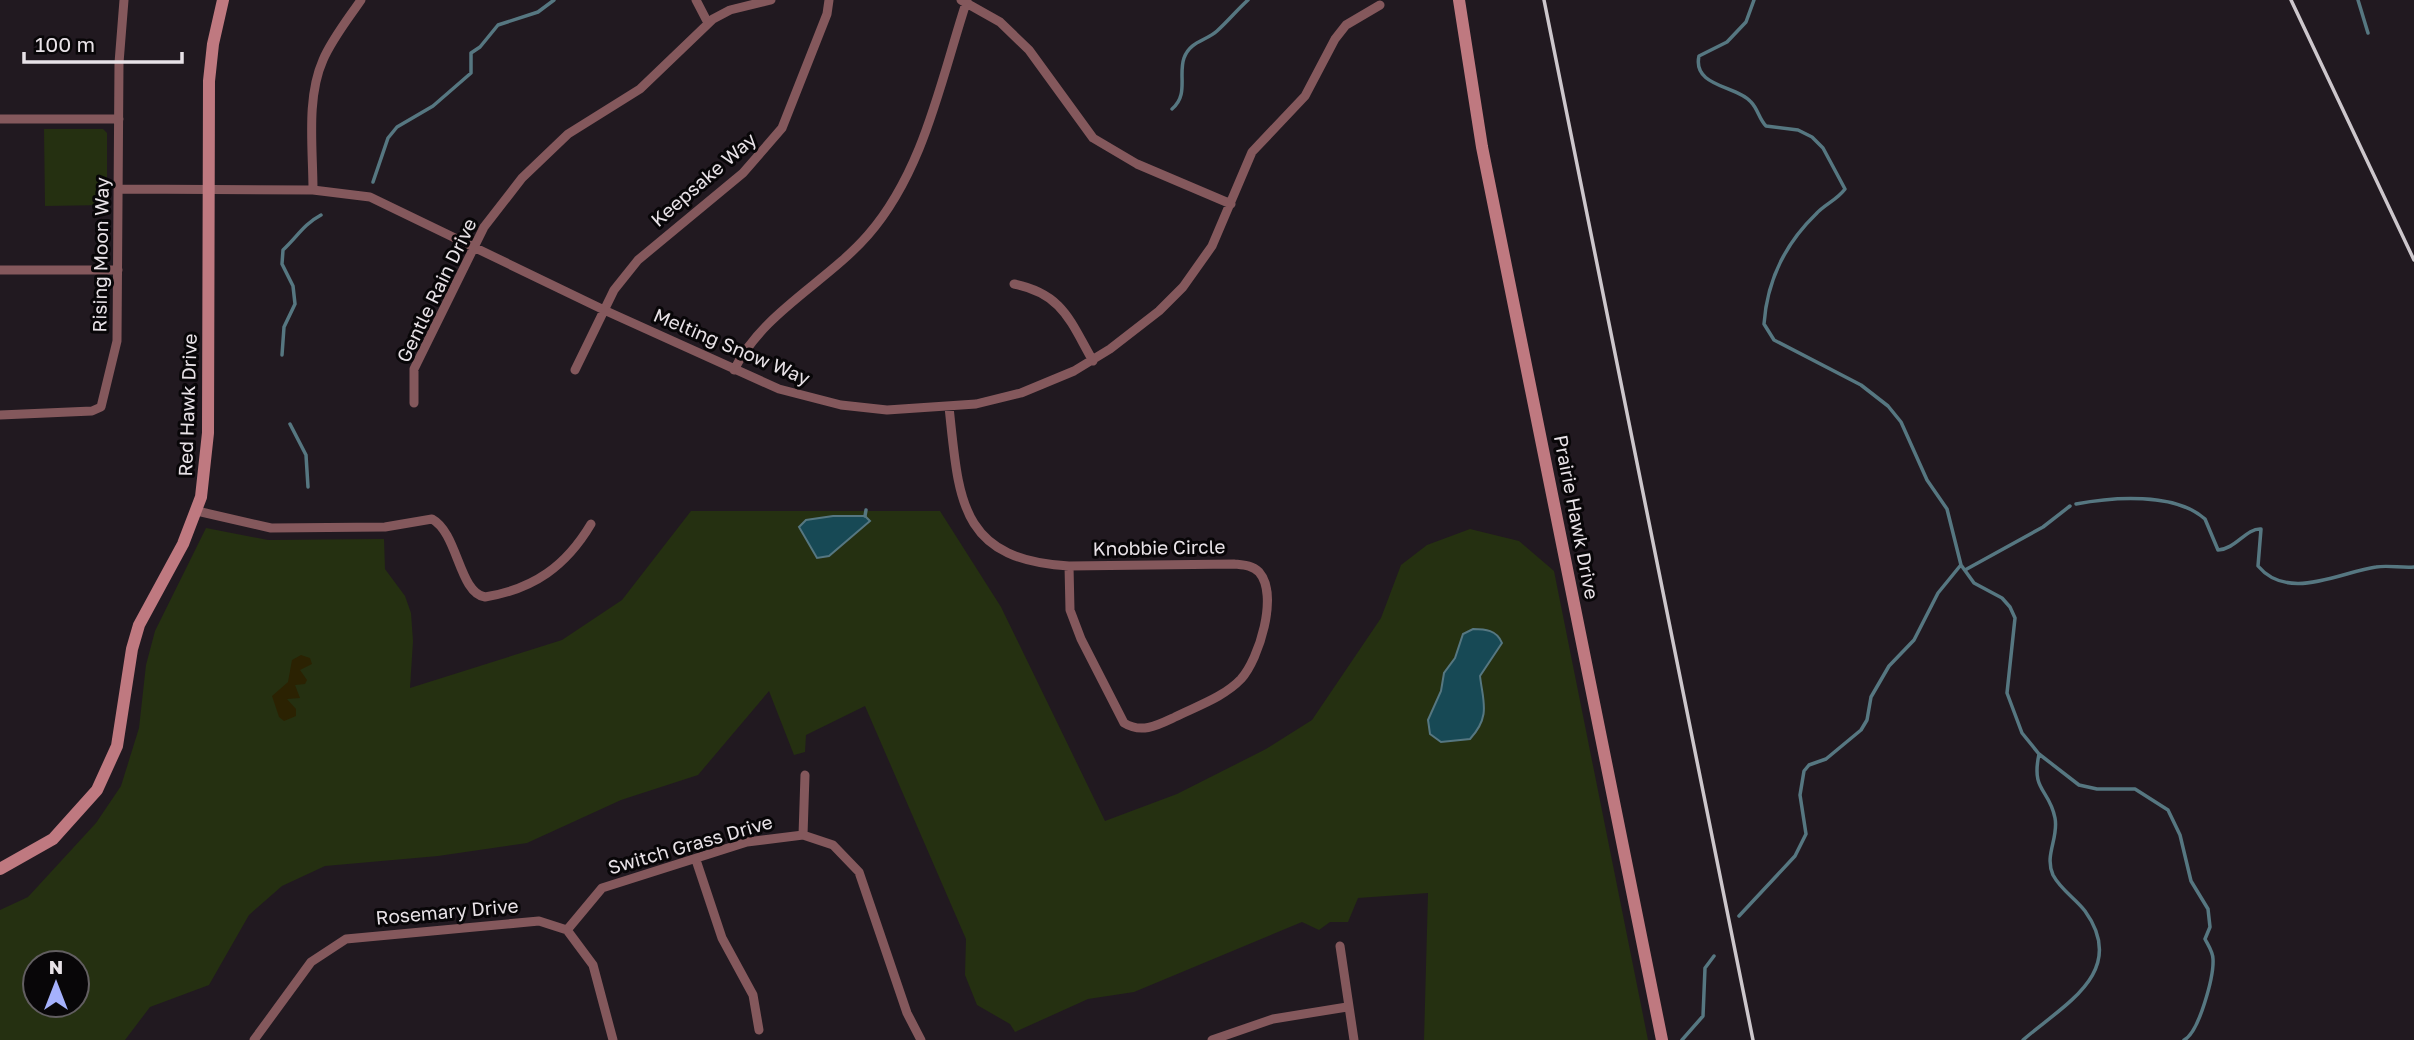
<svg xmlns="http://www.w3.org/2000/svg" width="2414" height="1040" viewBox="0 0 2414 1040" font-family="'Golos Text',sans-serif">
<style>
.green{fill:#253011;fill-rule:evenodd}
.sand{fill:#2b2202}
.water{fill:#174955;stroke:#567781;stroke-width:2}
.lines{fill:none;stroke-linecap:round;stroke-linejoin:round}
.stream{stroke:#567781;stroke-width:3.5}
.street{stroke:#84585c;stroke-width:9}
.secondary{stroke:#bf7980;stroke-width:12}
.rail{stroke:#cdc7cc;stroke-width:3.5}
.labels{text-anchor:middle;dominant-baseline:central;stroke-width:6;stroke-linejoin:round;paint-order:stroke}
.street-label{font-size:19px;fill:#e8e2e7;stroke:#080608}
</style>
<rect width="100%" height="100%" fill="#211920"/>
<path class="green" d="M44,129H103L107,133V205L45,206Z
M691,511H940L1001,607L1105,821L1177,794L1266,749L1312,720L1381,618L1401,565L1427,545L1470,529L1519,541L1554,571L1648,1040H1424L1428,893L1358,898L1348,922H1330L1319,930L1302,922L1134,992L1088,999L1015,1032L1010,1024L977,1005L965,975L966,939L865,706L806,735L805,752L794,755L769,691L698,775L621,800L527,843L438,856L325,866L282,886L249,915L209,985L150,1007L125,1040H0V910L28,897L96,823L121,786L139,728L146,665L155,631L206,528L268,540L384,539L385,569L405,596L411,613L413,641L410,688L562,640L622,600ZM35,963H77V1005H35Z"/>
<path class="sand" d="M301,655L310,658L312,664L300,670L307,680L305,684L295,685L300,698L287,699L296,709V716L284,721L279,717L272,696L288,682L292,660Z"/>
<path class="water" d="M833,516H865L870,521L829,556L817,558L799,527L806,520Z
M1473,629C1485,629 1497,630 1502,643L1480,676C1483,702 1491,716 1470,739L1441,742L1430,734L1428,720L1441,691L1444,673L1455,658L1463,634Z"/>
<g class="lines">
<path class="stream" d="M1754,0L1746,22L1727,42L1699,56C1692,87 1738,86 1751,102C1758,109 1759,119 1766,126L1798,130L1812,137L1823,148L1845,189C1837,200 1825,204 1816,214C1785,244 1767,281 1764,324L1774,340L1861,385L1888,406L1901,422L1927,480L1947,509L1961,565L1974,583L2002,598L2010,607L2015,618L2007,693L2022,733L2039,754L2079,785L2097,789H2135L2168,810L2180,835L2191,881L2208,909L2210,927L2205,939C2208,945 2213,952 2213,959C2214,976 2199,1033 2184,1040
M2358,0L2368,33
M1172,109C1189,95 1178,75 1184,58C1190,41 1206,41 1217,31C1228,21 1237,10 1248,0
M373,182L388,138L397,127L433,106L471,73V53L480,47L498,25L538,12L554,0
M282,355L284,327L295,304L293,286L282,264L283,250C297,237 304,224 321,215
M290,424L306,455L308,487
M2076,504C2112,497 2175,492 2205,519L2218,550C2236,549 2246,528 2261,529L2258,566C2288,602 2340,572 2376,567C2388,565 2401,568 2414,567
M865,516L866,510
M1965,570L2043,527L2070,506
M1739,916L1795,856L1806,834L1800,795L1804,771L1809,765L1826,759L1861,730L1867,720L1871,697L1889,666L1914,640L1938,593L1960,566
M1682,1040L1703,1016L1705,968L1714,956
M2023,1040C2063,1005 2129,972 2085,911C2075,898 2061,890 2053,875C2044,855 2059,838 2055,818C2049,788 2031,792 2039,754"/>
<path class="street" d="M696,0L708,23
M961,0L1000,22L1029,50L1093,138L1137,164L1231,204
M0,119H119
M120,189L313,190L370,197L604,310L779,389L841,405L887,410L976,404L1021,393L1074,371L1110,349L1159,311L1183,287L1212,246L1252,152L1305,96L1335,39L1346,25L1380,5
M313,190C313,149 306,98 323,60C332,39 348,19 361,0
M0,270H118
M1014,284C1063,294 1070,321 1093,361
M575,370L614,290L638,260L743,173L782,128L827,14L829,0
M734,370C763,312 826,283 868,235C924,171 941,79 967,0
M414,403V369L484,227L522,178L568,134L640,89L713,19L730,10L771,0
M949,407C959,498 958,560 1069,566
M0,415L92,411L101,407L117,341L119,63L124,0
M197,511L271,528L385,527L432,519C458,533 459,593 485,597C534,589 566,566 591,524
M1234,564C1243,565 1252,565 1259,572C1279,595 1259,659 1241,679C1224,697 1197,706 1175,717C1158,725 1142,734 1124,723L1081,639L1070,610L1069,566Z
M803,835L805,775
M696,860L722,938L753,995L759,1030
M567,930L602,888L747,842L803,835L833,845L859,872L907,1013L921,1040
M1340,946L1354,1040
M254,1040L311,962L346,939L539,921L567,930L593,965L613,1040
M1212,1040L1273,1019L1347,1007"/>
<path class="secondary" d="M1459,0L1482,147L1662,1040
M0,869L53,839L97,790L117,746L132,649L139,625L183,544L201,497L208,433L209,81L213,44L223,0"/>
<path class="rail" d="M1544,0L1753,1040
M2291,0L2414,260"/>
</g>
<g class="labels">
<g class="street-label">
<text transform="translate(703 179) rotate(-41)">Keepsake Way</text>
<text transform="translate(100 255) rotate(-89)">Rising Moon Way</text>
<text transform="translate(436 290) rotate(-64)">Gentle Rain Drive</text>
<text transform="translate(732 346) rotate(23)">Melting Snow Way</text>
<text transform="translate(187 405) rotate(-88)">Red Hawk Drive</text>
<text transform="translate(1577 517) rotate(79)">Prairie Hawk Drive</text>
<text transform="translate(1159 547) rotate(-1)">Knobbie Circle</text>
<text transform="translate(690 844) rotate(-16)">Switch Grass Drive</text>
<text transform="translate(447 911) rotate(-5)">Rosemary Drive</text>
</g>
</g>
<g transform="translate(56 984)"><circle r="33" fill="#080608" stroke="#625e61" stroke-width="2"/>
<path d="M0-5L12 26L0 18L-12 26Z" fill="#a5b1fc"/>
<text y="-10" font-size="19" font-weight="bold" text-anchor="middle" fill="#e8e2e7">N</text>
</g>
<path d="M24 52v10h158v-10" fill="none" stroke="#e8e2e7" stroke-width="3.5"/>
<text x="35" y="52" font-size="21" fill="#e8e2e7" stroke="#080608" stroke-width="5" paint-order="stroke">100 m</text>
</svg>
